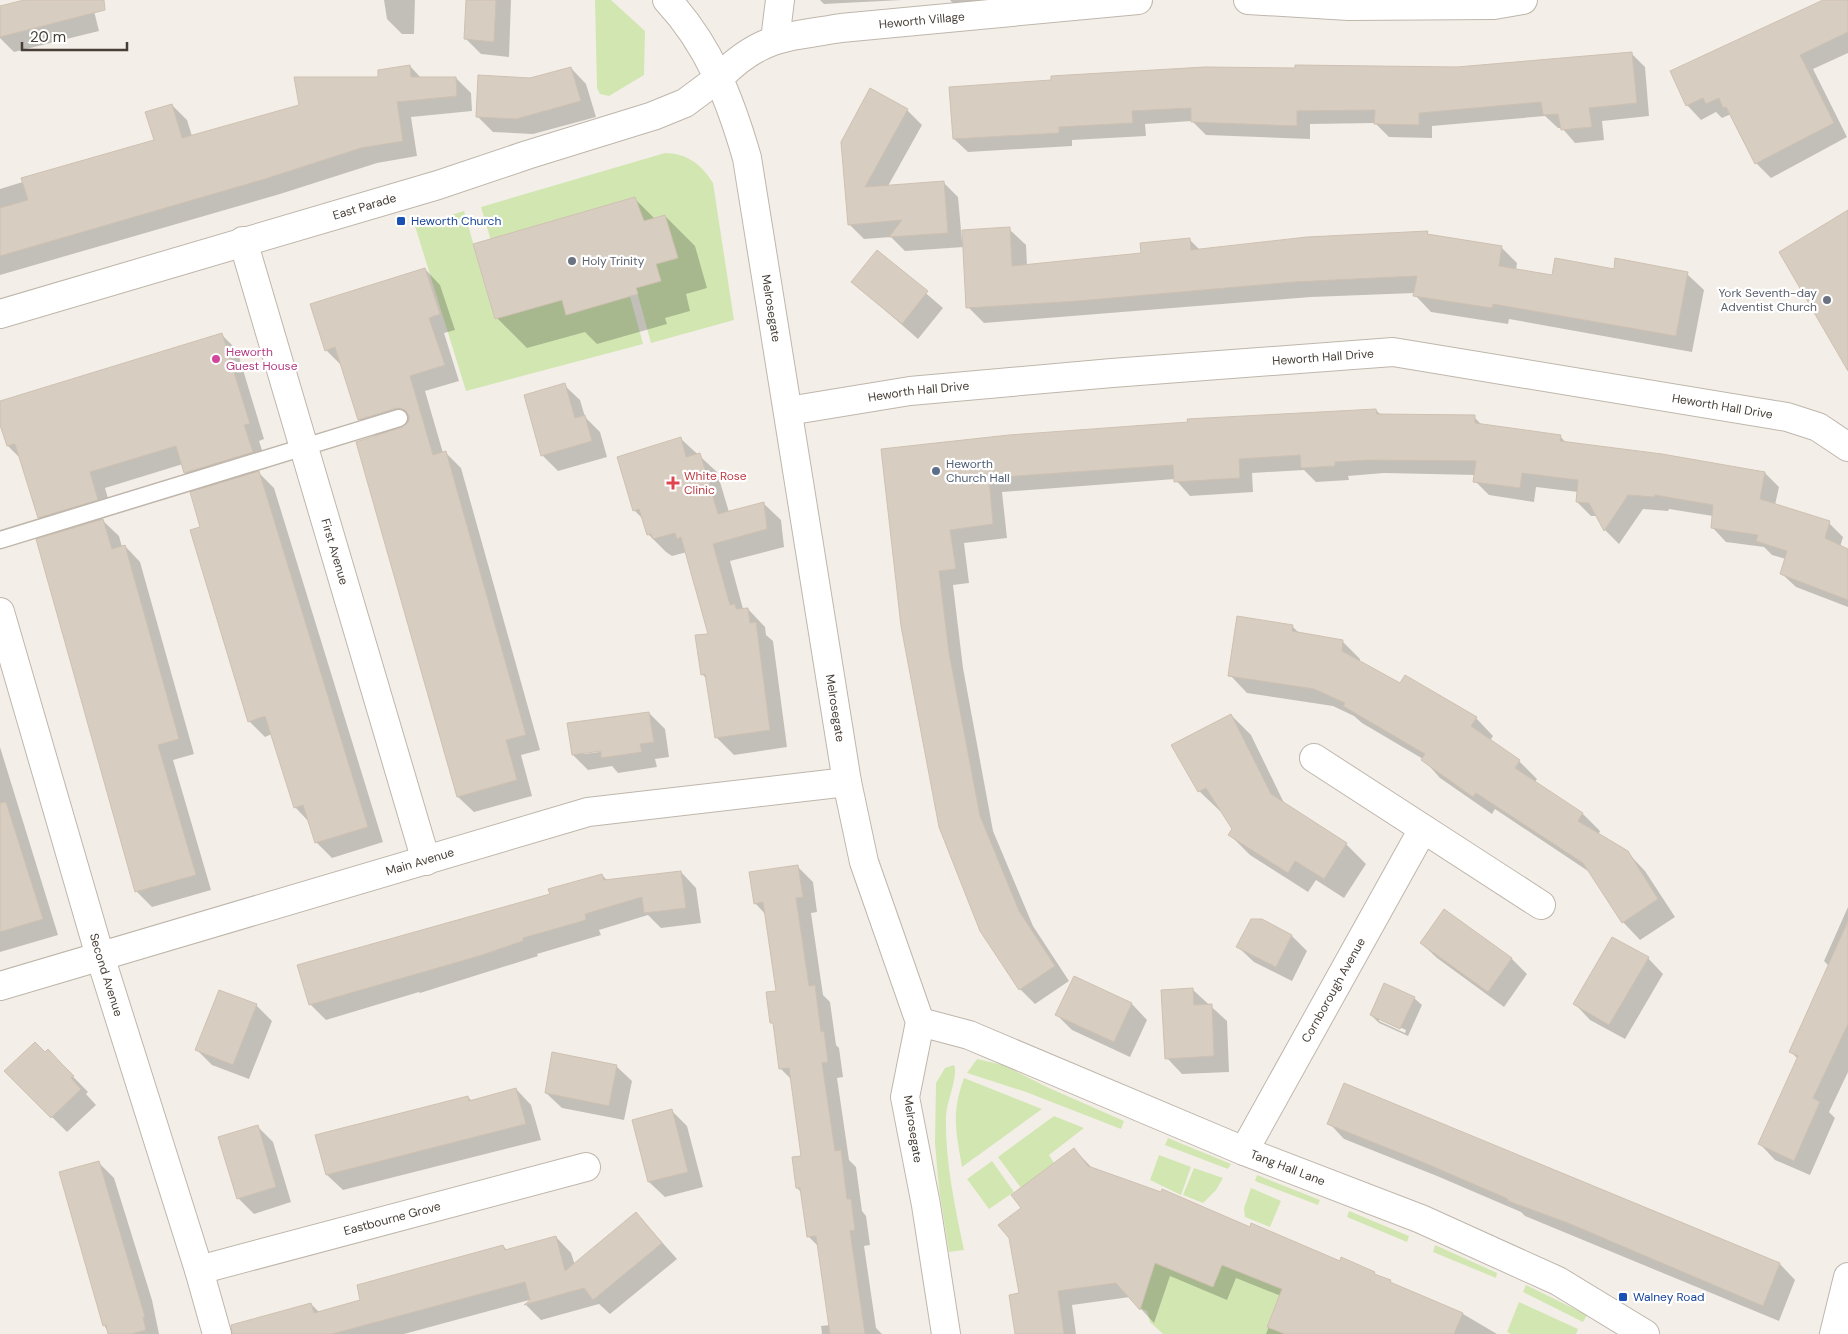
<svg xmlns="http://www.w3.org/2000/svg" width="1848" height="1334" viewBox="0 0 1848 1334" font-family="'DM Sans',sans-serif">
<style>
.green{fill:#d2e6b2}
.shadow{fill:#0003;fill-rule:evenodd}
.building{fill:#d8cdc1;stroke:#cfc1b1}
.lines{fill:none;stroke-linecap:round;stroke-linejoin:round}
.service-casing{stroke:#bfb6ab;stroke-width:19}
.minor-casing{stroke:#bfb6ab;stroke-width:30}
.tertiary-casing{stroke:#bfb6ab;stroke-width:30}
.service{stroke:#fff;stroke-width:16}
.minor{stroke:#fff;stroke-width:28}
.tertiary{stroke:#fff;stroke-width:28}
.transit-dot{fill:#1a4fb4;stroke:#fff;stroke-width:2}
.worship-dot{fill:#6b7280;stroke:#fff;stroke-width:2}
.hotel-dot{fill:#d1479c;stroke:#fff;stroke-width:2}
.service-dot{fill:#5c6f8a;stroke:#fff;stroke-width:2}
.health-dot{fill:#e0444e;stroke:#fff;stroke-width:2}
.labels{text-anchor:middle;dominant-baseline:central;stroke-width:4.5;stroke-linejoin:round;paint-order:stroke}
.street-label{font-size:12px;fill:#473f37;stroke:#fff}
.transit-label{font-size:12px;fill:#164399;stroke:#fff;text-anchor:start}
.worship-label{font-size:12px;fill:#5b616d;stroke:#fff;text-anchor:start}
.hotel-label{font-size:12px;fill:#b23c85;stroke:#fff;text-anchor:start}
.service-label{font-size:12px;fill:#4e5e75;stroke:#fff;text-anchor:start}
.health-label{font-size:12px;fill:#be3a42;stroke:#fff;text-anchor:start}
</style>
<rect width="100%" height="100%" fill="#f3efe8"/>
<path class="green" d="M595,0H611L645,31L644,75L609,96L600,94L597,88Z
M665,153C687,153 702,165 713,183L734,320L651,343L636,288L661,281L656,264L678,257L665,215L633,224L635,197L540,225L494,251L481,207Z
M464,211L495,319L562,300L566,315L630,296L643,344L466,391L415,226Z
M977,1059L1003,1065L1049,1088L1124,1121L1121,1129L1026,1092L967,1073Z
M954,1065C959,1075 946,1103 946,1117C945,1161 955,1207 964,1250L949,1252L939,1189L935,1143L936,1083L945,1068Z
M964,1078L1042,1109L962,1167C956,1131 951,1114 964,1078Z
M1054,1116L1084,1128L1049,1155L1054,1163L1021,1188L998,1157Z
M1168,1138L1231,1164L1228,1169L1165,1145Z
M1159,1155L1191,1167L1181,1195L1150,1180Z
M992,1161L1014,1192L989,1209L967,1179Z
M1194,1168L1223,1178L1216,1190L1203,1203L1183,1195Z
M1257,1175L1320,1200L1318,1205L1255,1181Z
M1251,1188L1281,1201L1270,1227L1245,1217L1244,1208Z
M1093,1211L1284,1287L1267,1327L1285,1334H1163L1150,1322L1147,1311L1140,1308Z
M1349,1211L1409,1236L1407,1242L1347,1217Z
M1435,1245L1497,1273L1496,1278L1433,1252Z
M1526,1285L1587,1315L1583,1322L1523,1292Z
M1519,1302L1578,1329L1576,1334H1511L1507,1332Z"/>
<path class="shadow" d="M29,0H88L92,3L99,31L14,52L0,38V7Z
M384,0H415L414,34H402L387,19Z
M467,0H511L509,57L481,54L465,38Z
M820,0H902L824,4Z
M950,0H1059L957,8Z
M1826,0H1848V53L1813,69L1847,137L1771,178L1756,163L1731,114L1722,118L1716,112L1701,120L1687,105Z
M1631,53L1645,67L1649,116L1602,121L1604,140L1575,143L1562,128H1558L1545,116L1432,126V138L1389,137L1375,123L1310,124V139L1206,135L1192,121L1145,124L1146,136L1072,140V146L968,152L954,139L951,88L1457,69Z
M410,66L421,78H456L471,93L472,111L411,117L417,156L377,163L280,194L0,275V189L155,141L172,105L187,120L192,136L300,106Z
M571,68L586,84L596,117L533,134L493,132L477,116L530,79Z
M907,110L922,125L888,186L943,182L958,197L962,241L1009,229L1026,245L1027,266L1143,254L1190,240L1200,250L1427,233L1431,236L1501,247L1517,263L1516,270L1553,276L1615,270L1687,274L1704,290L1692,352L1509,319L1508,324L1431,312L1415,295V293L1311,297L984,323L968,307L964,247L905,251L891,237L864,239L849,224L842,142Z
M635,199L655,219L665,216L695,246L707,288L686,294L690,311L665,318L667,324L597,344L585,332L527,348L497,318Z
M878,252L943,308L918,339L853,282Z
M425,269L440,285L455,330L444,333L459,381L425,391L443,453H446L461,468L540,750L521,755L532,796L474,812L458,797L358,442L376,437L359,419L342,366L326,350Z
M222,335L237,350L264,439L259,441L268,468L257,471L274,488L383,842L332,858L316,842L310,823L295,807L272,734L265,737L249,721L201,527L203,490L185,473L183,464L105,488L113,515L101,519L119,536L122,547L125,546L140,562L194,754L173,760L211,890L152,907L136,891L56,535L39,517L22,460L8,446L0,421V402Z
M564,385L580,400L585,417L600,432L607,457L558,471L542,455Z
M1376,410L1381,415L1474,417L1483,426L1560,436L1567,444L1765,473L1779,487L1775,505L1829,523L1843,537L1840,547L1848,550V607L1796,587L1781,573L1786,559L1772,555L1764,547L1726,542L1712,527L1713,516L1669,509L1668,511L1643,509L1619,544L1605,530L1598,516H1591L1577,502L1578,492L1536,487L1534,502L1489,495L1475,481L1476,475L1384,473L1348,476L1349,480L1316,482L1304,470L1252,473L1253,492L1190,496L1175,479L1002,492L1007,538L964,543L969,583L953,585L963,668L993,831L1033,926L1069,981L1035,1004L1020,989L982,930L882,450Z
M680,438L717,472L729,512L763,503L781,520L784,547L730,561L743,609H748L765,627L766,635L773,641L787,747L734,755L716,737L707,679L702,674L710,635L687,552L672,556L666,552L648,534L644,520L634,510Z
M1292,626L1300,634L1343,642L1360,659V662L1400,685L1476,718L1493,736L1490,741L1519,761L1537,779L1534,783L1583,814L1600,831L1598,835L1627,852L1645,871L1675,917L1640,940L1623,922L1591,873L1495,809L1492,814L1440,778L1423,759L1362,723L1354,716L1333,706L1247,693L1230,675Z
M649,713L665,729L669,757L655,759L657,767L618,773L612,766L588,770L573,755ZM607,748V751L584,754V752Z
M1231,715L1251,735L1285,805L1346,844L1366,864L1344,898L1316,880L1308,892L1250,855L1230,835L1234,829L1222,810L1220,811L1199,791L1173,746Z
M0,747L58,935L0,952Z
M798,867L813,882L817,912L811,913L823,995L830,1002L836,1045L839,1048L843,1077L837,1078L849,1160L856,1167L862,1211L866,1216L870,1245L864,1246L876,1328L882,1334H822L821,1326L830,1325L819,1247L808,1236L801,1192L797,1188L803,1157L792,1080L781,1069L775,1026L772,1022L777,992L766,915L755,903Z
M681,872L696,888L701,923L661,928L648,915L599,930L601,935L537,954L538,956L420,993L419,992L326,1020L310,1004L551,895L602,875L608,881Z
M1848,907V1072L1829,1112L1835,1118L1810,1175L1775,1160L1760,1144L1798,1059L1790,1051L1829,966L1824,961Z
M1444,910L1512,959L1527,974L1504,1007L1437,958L1421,943Z
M1292,936L1307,951L1292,981L1254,962L1238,947Z
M1648,958L1663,974L1625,1039L1590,1020L1575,1004Z
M1075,977L1132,1004L1147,1020L1130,1057L1072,1030L1057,1015Z
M1192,989L1227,1021L1229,1072L1182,1074L1167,1058Z
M1414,998L1422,1005L1408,1036L1379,1023L1371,1015ZM1379,1018L1406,1030L1405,1033L1379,1021Z
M256,1005L272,1021L249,1079L212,1065L197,1050Z
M48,1051L88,1092L86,1094L96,1105L67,1132L6,1071Z
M616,1066L632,1081L624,1120L562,1108L546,1093Z
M1344,1084L1780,1264L1795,1280L1779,1321L1525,1216L1521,1212L1437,1176L1344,1139L1329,1123Z
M516,1089L531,1105L541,1140L343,1190L327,1175L468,1097L472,1101Z
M671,1110L687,1126L703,1187L665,1197L649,1182L633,1121Z
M257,1126L273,1142L291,1202L254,1214L238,1198Z
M1074,1149L1093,1169L1341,1263L1374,1273L1393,1285L1463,1314L1497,1334H1266L1281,1296L1236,1278L1227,1300L1170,1276L1154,1323L1130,1297L1072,1305L1076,1334H1016L1020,1294L1022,1208Z
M98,1162L114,1178L152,1300L159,1334H109L104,1325Z
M636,1213L677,1259L610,1314L599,1304L541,1320L526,1305L533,1299L404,1334H278L311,1304L319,1312L361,1300L503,1246L507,1250L556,1237L571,1253L575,1265Z"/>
<path class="building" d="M24,0H104L105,10L0,37V6Z
M466,0H496L494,42L464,39Z
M1823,0H1848V32L1800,55L1834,123L1755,164L1726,107L1723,108L1719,98L1706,104L1703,98L1686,106L1670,71Z
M1632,52L1637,103L1589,108L1592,127L1561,130L1558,114L1543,115L1541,102L1419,113V125L1374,124L1375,110L1297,111V126L1191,122V108L1132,111L1133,123L1059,127V133L953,139L949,87L1051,80V76L1205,67L1295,68V65L1457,67Z
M410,65L411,77H456L457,96L397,102L403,141L361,148L265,179L0,256V208L28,200L21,178L154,140L145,112L172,104L182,138L299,105L294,77H378V70Z
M571,67L581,101L516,119L476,117L478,75L530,78Z
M870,88L908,109L865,187L944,181L948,233L889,237L902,220L848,225L841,142Z
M635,197L644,221L665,215L678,258L656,264L661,281L636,288L638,294L566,315L562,300L495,319L473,244Z
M1848,210V371L1779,252Z
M1010,227L1012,266L1141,253L1140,243L1190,238L1191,250L1307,237L1428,231L1427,234L1502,246L1499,266L1552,275L1555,258L1614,269L1615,258L1688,272L1676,336L1493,304L1492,308L1413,296L1417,276L1294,282L1078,301L966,308L962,230Z
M877,250L928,291L902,324L851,282Z
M425,268L440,314L429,318L445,365L410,376L433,455L446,451L526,735L506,740L517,780L457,797L356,442L402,427L409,421V416L405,410L397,408L358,420L335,347L325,351L310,304Z
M222,333L250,424L244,425L253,452L184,473L176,446L90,472L98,500L38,518L15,444L7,446L0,425V401Z
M565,383L575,418L585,415L592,441L541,456L524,395Z
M1376,409L1377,414L1475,415V423L1561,435L1560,441L1662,454L1765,472L1760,499L1830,521L1825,538L1848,549V600L1780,574L1787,551L1756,541L1758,535L1711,528L1713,505L1655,495L1654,497L1628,495L1604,531L1589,503L1576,502L1578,480L1522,473L1520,488L1473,482L1476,461L1369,460L1335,462V466L1301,468L1300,455L1239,459L1240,478L1174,482L1173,465L989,478L993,524L950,530L956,569L939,571L949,653L980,816L1019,911L1055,966L1019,990L980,931L939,827L901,626L881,449L1009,435L1188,422L1187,419Z
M681,437L686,457L700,453L718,514L764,502L767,529L713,544L730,605L735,604L736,609L748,608L750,623L756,622L770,730L715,738L705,674L701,675L695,635L708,634L681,537L677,539L675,533L653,539L651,534L647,535L639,509L633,511L617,457Z
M259,471L368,827L315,843L303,805L294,808L265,716L248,722L190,530L200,527L190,492Z
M103,519L112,549L125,545L179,739L158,745L196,875L135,892L36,539Z
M1237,616L1293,625L1292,631L1343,640L1342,651L1400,683L1405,675L1477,717L1471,726L1520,760L1515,768L1583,813L1578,821L1628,851L1658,899L1622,923L1583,863L1476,793L1473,797L1421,760L1425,754L1343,706L1345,703L1314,689L1228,676Z
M649,712L654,742L640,744L642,752L601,758V751L572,755L567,723Z
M1231,714L1271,794L1347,843L1324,879L1295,861L1288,873L1228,835L1232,829L1206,788L1198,792L1171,745Z
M6,802L43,919L0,932V803Z
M798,865L803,897L796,898L809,986L815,985L821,1032L824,1031L828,1062L822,1063L835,1151L841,1150L847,1199H851L855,1230L850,1231L865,1334H830L816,1236L807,1237L800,1188H796L792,1157L801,1156L789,1068L779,1069L773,1023H770L766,992L776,991L763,902L754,904L749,872Z
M681,871L686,908L644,913L642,897L585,914L586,920L523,938V941L479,956L309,1005L297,965L550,894L548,889L602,874L604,880Z
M1444,909L1512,958L1488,992L1420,943Z
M1251,919H1262L1292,935L1276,967L1236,947Z
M1848,921V1024L1813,1098L1820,1102L1794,1161L1758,1144L1798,1056L1789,1052Z
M1612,937L1649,957L1609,1025L1573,1004Z
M1074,976L1132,1003L1114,1042L1055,1015Z
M1384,983L1415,997L1400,1029L1370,1015Z
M1193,988L1194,1005L1212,1004L1214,1056L1165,1059L1161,990Z
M219,990L257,1004L233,1065L195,1050Z
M35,1042L45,1052L48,1049L60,1062L74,1076L71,1078L81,1089L51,1118L4,1071Z
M552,1052L617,1065L609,1106L545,1093Z
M1344,1083L1780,1263L1763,1306L1568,1223L1508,1201V1199L1420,1161L1327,1124Z
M516,1088L526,1124L326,1175L315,1135L468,1096L469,1101Z
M672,1109L688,1172L648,1182L632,1120Z
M258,1125L276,1187L237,1199L218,1137Z
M1074,1148L1088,1166L1161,1192L1162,1189L1250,1227L1251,1223L1340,1261L1341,1257L1375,1272L1374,1274L1391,1280L1390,1282L1463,1313L1454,1334H1285L1267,1327L1282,1289L1222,1265L1213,1287L1155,1263L1140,1310L1116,1283L1058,1291L1064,1334H1015L1009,1295L1019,1293L1009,1238L998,1225L1021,1208L1011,1195Z
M99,1161L145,1317H143L146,1330L131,1334H108L106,1325L103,1326L59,1172Z
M636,1212L662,1243L593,1300L584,1288L524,1305L530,1300L525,1282L332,1334H232L231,1325L311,1303L314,1313L360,1300L357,1285L503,1245L505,1250L556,1236L565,1271Z"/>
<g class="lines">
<g class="service-casing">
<path id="service" d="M0,540L399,418"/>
</g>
<g class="minor-casing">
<g id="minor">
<path d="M1248,0L1349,6L1494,5L1523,0"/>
<path d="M775,40L780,0"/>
<path id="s1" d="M720,77C760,36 787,37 841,28L1138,0"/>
<path id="s2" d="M243,241L426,861"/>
<path id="s3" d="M788,411L910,391L1112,373L1393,352L1787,417L1818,427L1848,447"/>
<path id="s4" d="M0,612L100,956L199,1270L217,1334"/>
<path d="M1314,758L1541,905"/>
<path id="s5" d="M0,986L588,812L847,782"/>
<path id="s6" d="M1244,1151L1423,829"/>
<path id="s7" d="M199,1270L586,1167"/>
<path d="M1834,1334L1848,1277"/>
</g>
</g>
<g class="tertiary-casing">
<g id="tertiary">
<path id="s8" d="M667,0C709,45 730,99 747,158L847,782L864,862L920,1022L905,1097L926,1205L946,1334"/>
<path id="s9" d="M0,314L438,185L527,155L653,116L685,103L720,77"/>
<path id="s10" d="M920,1022L969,1035L1244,1151L1421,1219L1558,1281L1645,1334"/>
</g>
</g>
<use href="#service" class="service"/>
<use href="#minor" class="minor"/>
<use href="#tertiary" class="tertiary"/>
</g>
<g class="transit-dot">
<rect x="396" y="216" width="10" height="10" rx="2.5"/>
<rect x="1618" y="1292" width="10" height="10" rx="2.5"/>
</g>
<g class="worship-dot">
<circle cx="572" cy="261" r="5"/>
<circle cx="1827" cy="300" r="5"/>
</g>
<circle class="hotel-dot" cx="216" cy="359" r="5"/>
<circle class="service-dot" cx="936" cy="471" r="5"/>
<path class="health-dot" d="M670.5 475.5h5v5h5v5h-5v5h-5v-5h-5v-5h5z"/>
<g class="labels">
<g class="street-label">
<text stroke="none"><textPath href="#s1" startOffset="215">Heworth Village</textPath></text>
<text stroke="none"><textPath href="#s9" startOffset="380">East Parade</textPath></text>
<text stroke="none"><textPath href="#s8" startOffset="331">Melrosegate</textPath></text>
<text stroke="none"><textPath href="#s3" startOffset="538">Heworth Hall Drive</textPath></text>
<text stroke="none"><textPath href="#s3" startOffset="132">Heworth Hall Drive</textPath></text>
<text stroke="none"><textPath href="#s3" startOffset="942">Heworth Hall Drive</textPath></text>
<text stroke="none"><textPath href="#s2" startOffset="324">First Avenue</textPath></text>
<text stroke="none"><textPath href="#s8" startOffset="736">Melrosegate</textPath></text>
<text stroke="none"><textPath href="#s5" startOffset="438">Main Avenue</textPath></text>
<text stroke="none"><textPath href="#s4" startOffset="378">Second Avenue</textPath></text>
<text stroke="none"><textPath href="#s6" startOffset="184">Cornborough Avenue</textPath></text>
<text transform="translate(913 1129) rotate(81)">Melrosegate</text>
<text stroke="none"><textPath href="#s10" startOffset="396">Tang Hall Lane</textPath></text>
<text stroke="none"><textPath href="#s7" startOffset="200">Eastbourne Grove</textPath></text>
</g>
<g class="transit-label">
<text x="411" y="221">Heworth Church</text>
<text x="1633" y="1297">Walney Road</text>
</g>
<g class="worship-label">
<text x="582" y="261">Holy Trinity</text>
<text x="1817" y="293" text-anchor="end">York Seventh-day<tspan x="1817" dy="14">Adventist Church</tspan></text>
</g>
<g class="hotel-label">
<text x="226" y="352">Heworth<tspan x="226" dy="14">Guest House</tspan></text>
</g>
<g class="service-label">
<text x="946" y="464">Heworth<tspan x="946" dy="14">Church Hall</tspan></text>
</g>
<g class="health-label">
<text x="684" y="476">White Rose<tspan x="684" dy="14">Clinic</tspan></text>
</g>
</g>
<path d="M22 42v8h105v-8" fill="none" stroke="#473f37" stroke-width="2.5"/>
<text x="30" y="42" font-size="15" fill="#473f37" stroke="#ffffff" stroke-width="4" paint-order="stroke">20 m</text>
</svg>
